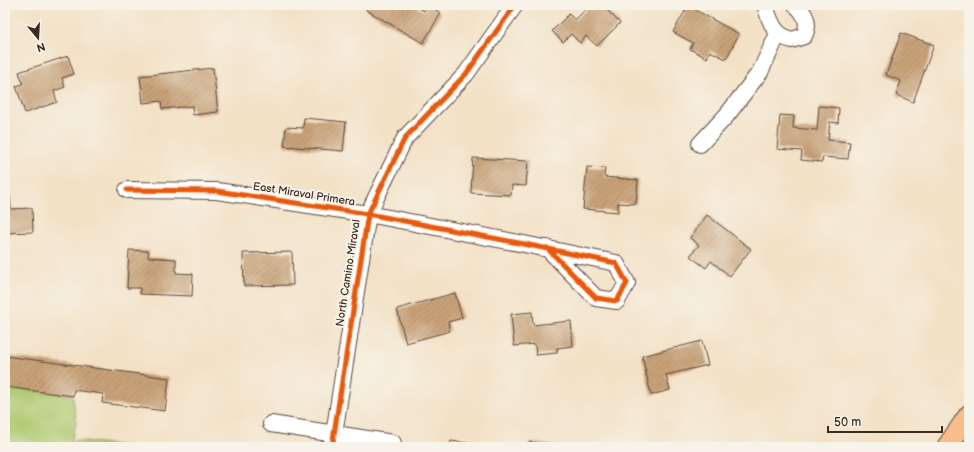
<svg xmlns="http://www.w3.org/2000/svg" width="974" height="452" viewBox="0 0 974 452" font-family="'Balsamiq Sans',sans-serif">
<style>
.pitch{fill:#aec970;stroke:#747a47}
.building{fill:url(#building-hatch)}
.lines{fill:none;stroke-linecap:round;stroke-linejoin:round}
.minor-casing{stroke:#574537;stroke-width:18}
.major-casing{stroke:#574537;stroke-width:22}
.minor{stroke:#fff;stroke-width:16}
.major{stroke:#f9bc8a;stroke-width:20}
.cycleway-casing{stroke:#f7f3e8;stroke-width:8}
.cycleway{stroke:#e8590c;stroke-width:5}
.labels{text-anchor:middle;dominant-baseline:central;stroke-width:4;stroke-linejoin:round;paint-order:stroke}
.street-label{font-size:11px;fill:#3b2a1e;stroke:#f7f3e8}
</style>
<defs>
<pattern id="building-hatch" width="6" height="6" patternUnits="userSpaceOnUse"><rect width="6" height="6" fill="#c9a278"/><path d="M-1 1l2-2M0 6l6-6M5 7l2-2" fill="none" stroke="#a48462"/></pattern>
</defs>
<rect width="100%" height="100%" fill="#f7f3e8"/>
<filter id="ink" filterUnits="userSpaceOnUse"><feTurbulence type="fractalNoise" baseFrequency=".025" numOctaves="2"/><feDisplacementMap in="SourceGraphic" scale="8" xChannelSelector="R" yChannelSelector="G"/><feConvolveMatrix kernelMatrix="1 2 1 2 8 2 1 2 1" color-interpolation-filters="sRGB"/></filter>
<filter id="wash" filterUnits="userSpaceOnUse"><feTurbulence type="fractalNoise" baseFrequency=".012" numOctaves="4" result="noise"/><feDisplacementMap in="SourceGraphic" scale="16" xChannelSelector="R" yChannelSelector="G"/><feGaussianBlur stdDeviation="0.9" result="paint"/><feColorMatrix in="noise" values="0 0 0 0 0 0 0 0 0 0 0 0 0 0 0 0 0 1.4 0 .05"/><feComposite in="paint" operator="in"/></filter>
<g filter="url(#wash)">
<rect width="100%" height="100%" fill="#f3e1c6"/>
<path class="pitch" d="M5,387L73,396L76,423L70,447H5Z
M74,440L128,446V447H73Z"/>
<g id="blocks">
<path class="building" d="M369,5H414L424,11L428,5L441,13L423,43L366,10Z
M590,5H602L620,23L597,46L586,36L580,43L571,34L563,42L552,31L569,14L575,20Z
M688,6L739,34L726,59L710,51L707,58L690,49L693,43L673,32Z
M901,33L934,45L913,102L896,95L901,81L886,75Z
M68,56L74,74L62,78L65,87L54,91L57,102L25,113L16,86L23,84L19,72Z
M213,68L218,112L193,115L192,106L162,109L161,101L143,103L140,76Z
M819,106L839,108L838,123L830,122L828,140L850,142L848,159L823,157L822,162L801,160L802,151L777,149L780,115L794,116L793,128L817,130Z
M304,118L346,122L343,151L284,146L286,127L303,128Z
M473,158L528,161L526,186L512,185L511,195L471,193Z
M587,167L605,168L604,177L638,180L636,204L618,203V212L583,209Z
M5,196H10L11,209L32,208L33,232L5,233Z
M707,215L751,249L730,276L711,261L706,268L690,256L699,245L690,238Z
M129,250L149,251L148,257L176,259V273L193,274L192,296L140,294V288H127Z
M292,252L293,285L244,286L243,253Z
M455,293L462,318L448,322L450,331L406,343L397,309Z
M532,312L533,325L571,321L573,346L557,348V353L536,355L535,344L514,346L511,314Z
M702,341L708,365L666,375L670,390L651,395L642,356Z
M5,356L169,378L165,411L102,403L103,394L74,390L73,396L5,387Z
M451,441L494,446V447H450Z
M529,442L559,446V447H529Z"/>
</g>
</g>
<g filter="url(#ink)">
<use href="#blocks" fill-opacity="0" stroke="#574537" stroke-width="1"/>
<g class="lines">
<g class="minor-casing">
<path id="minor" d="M765,5C770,21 774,36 792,40L804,36C810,24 806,14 796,5
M700,144L727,115L760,72L778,34
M127,190L217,191L368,214L524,244L616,263L627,283L617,301L596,298L547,248
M271,424L393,443
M332,447L368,214L405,138L466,74L515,5"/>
</g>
<g class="major-casing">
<path id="major" d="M947,447L969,415"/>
</g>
<use href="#minor" class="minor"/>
<use href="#major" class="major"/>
<g class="cycleway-casing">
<path id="cycleway" d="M127,190L217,191L368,214L524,244L616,263L627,283L617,301L596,298L547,248
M332,447L368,214L405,138L466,74L515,5"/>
</g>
<use href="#cycleway" class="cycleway"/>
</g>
</g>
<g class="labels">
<g class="street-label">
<text transform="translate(304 194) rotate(9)">East Miraval Primera</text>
<text transform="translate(348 273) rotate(-81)">North Camino Miraval</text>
</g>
</g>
<rect width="974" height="452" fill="none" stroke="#f7f3e8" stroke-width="20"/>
<g transform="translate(38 38) rotate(162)" stroke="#f7f3e8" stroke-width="3" paint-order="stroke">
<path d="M0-3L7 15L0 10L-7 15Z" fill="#3b2a1e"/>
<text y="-6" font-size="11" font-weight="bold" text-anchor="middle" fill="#3b2a1e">N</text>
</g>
<path d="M828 426v6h114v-6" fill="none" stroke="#3b2a1e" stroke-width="2"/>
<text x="834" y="426" font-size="12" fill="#3b2a1e" stroke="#f7f3e8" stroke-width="3" paint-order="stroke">50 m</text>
</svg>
